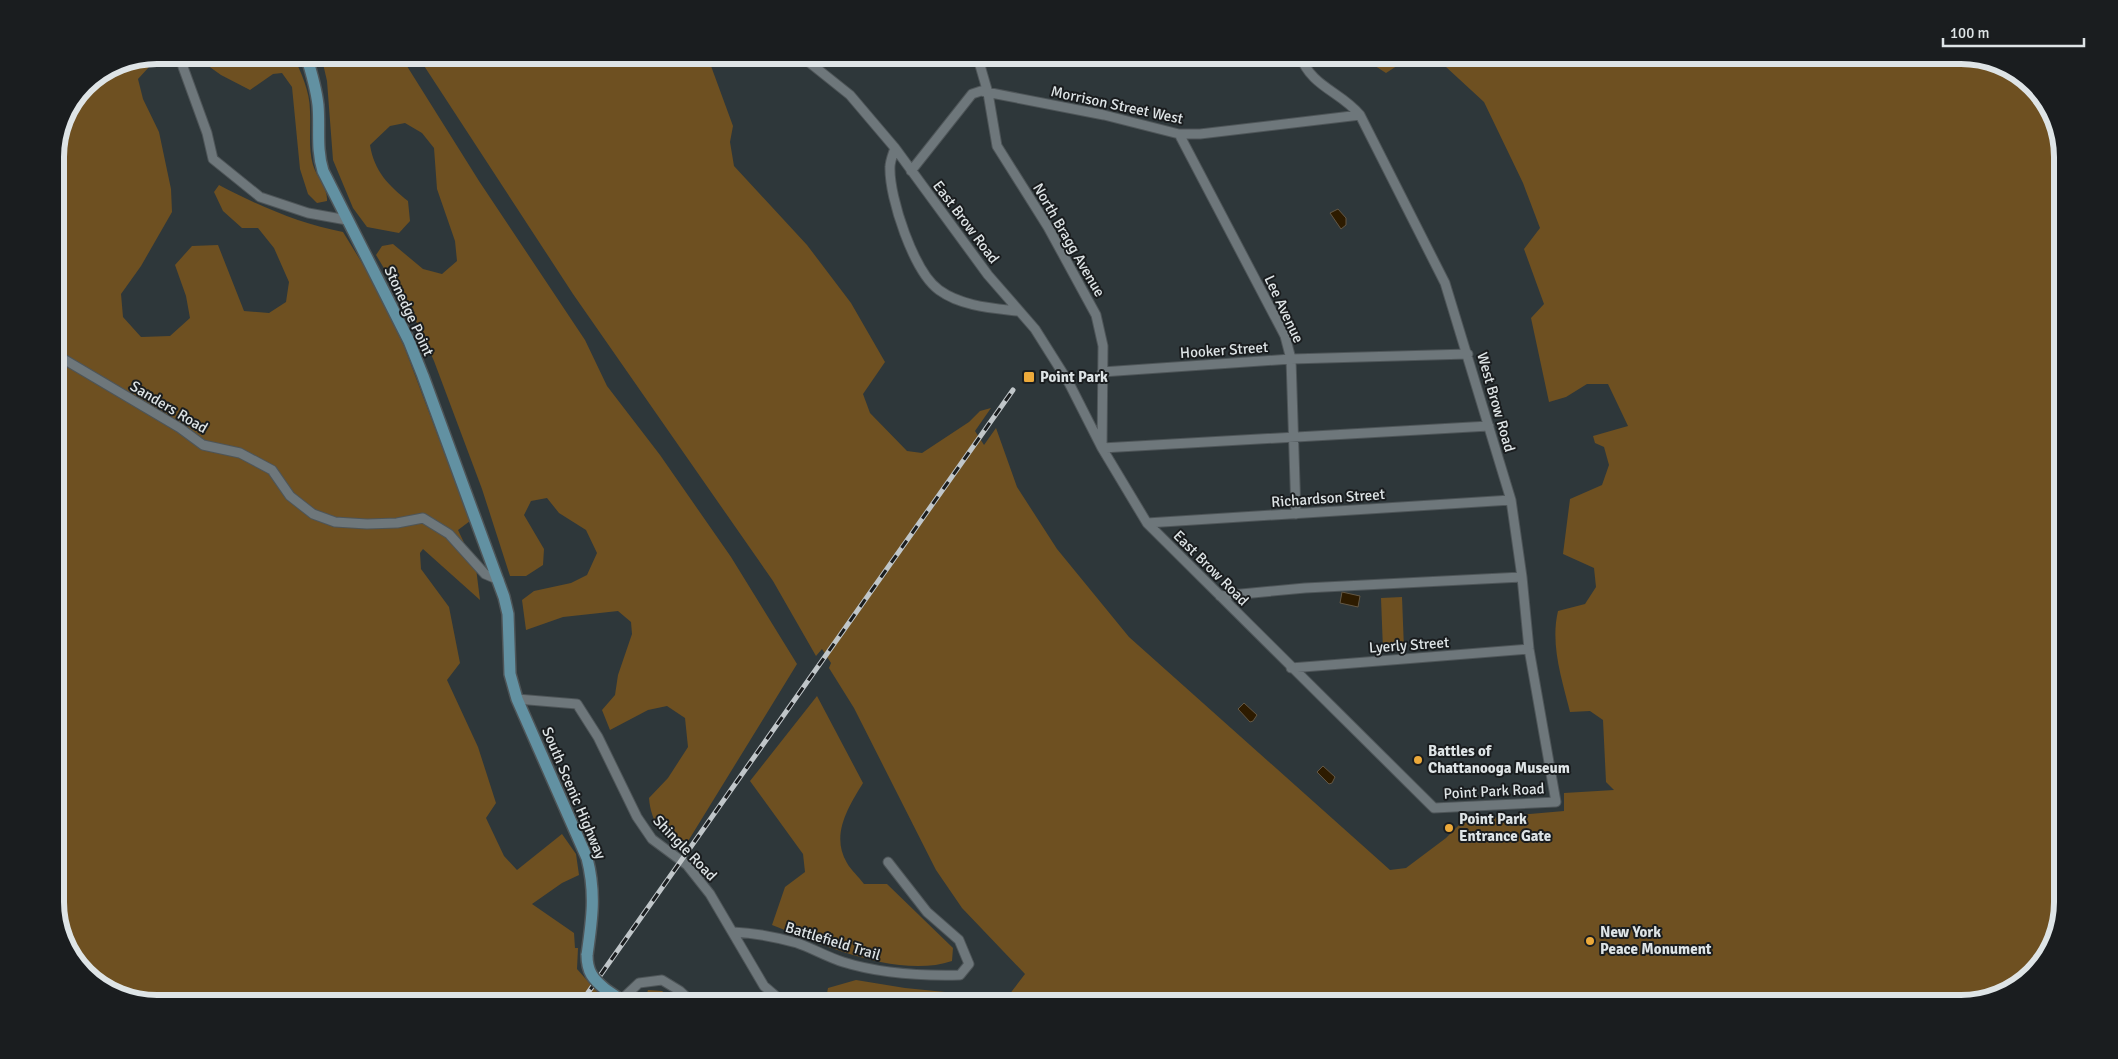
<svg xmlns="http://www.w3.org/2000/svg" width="2118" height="1059" viewBox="0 0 2118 1059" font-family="Signika,sans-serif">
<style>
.green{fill:#6e5021}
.water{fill:#2d1b00;stroke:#625745}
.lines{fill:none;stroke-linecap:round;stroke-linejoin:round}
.minor-casing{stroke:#4e5558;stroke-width:11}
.secondary-casing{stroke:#4e5558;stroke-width:14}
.minor{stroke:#6e777b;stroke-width:9}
.secondary{stroke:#6291a2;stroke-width:11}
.rail-casing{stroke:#c0c6c9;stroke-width:5}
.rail{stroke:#1a1d1f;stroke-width:3;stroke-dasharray:9;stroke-linecap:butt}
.secondary-bridge-casing{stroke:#4e5558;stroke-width:14;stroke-linecap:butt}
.secondary-bridge{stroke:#6291a2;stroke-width:11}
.poi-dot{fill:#eca93a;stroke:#1a1d1f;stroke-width:2}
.labels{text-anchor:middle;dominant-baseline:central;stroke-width:4;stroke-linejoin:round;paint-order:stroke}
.street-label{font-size:15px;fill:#dee4e6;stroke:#1a1d1f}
.poi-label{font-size:15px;font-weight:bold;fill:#dee4e6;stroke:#1a1d1f;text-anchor:start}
.rim{fill:none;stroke:#dee4e6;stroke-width:6}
</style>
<rect width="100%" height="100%" fill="#2e373a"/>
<path class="green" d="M160,55L138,79L143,99L159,132L171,189L172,212L141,266L121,294L123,317L141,337L170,336L190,318L186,296L175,265L192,246L218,245L244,311L269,313L286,302L289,282L274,248L258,228H242L223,211L214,192L219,185C257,205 300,224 343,232L367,271L404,346L470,521L458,530L476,568L480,600L423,549L420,553L421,569L449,607L460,663L447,680L478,747L496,803L486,818L504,856L517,870L562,834L576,854L579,875L562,883L532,904L574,933L575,948H578L577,969L608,1004H157L112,994L72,959L55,909V151C58,138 60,124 65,113C80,77 123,57 160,55Z
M193,55H293C301,73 310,91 310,111C311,130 308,147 313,165C317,178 328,188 327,201L317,203L308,194L300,169L292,87L282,73L273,74L250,90L221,75Z
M321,55H400L479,181L585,340L607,386L660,455L731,557L797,664L682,851C663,834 651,824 649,798L668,778L688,747L685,718L667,706L648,710L610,730L602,710L615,695L618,675L632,634L631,622L618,611L563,617L526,630L522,600L534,591L571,583L587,575L597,553L586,530L559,513L547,498L531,501L524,515L544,549L543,565L526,576H510L482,489L434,361L417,323L376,255L382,246L393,244L423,269L442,274L457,261L455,241L437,189L434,148L422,133L405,123L390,126L370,145C374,171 389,186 408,201L410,221L399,233L367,227L353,208L333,160L327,81Z
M417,55H667L711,66L733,126L730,142L734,166L807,245L851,303L885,362L863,394L870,413L907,451L922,453L969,422L980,411L991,408L975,431L984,445L996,428L1017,487L1057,549L1129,637L1390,870L1406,868L1446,838L1464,820L1564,811V793L1614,790L1606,782L1603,720L1590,711L1570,712C1562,679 1550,645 1558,611L1585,604L1596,587L1594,568L1563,554L1570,499L1602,485L1609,465L1604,447L1595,443L1593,436L1628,426L1608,384H1587L1566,397L1549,402L1531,318L1544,304L1524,249L1540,228L1523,183L1484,102L1433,55H1961L2006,65L2046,100L2063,151V902L2053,947L2017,987L1961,1004H1002L1025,974L962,908L936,870L854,708L829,668L831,663L822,649L816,656L773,581L573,294Z
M1378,55H1414L1386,73L1372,64Z
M1402,597L1404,649L1383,650L1381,598Z
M817,696L863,783C849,806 830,835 847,863C851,870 859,877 864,884H887L953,948L952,961C899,979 822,945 772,925L785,887L805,872L803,854L750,781Z
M856,980L905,988L955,993L967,1004H886L875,999L861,1004H825L828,988Z
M648,990L662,991L681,1004H648L645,999Z"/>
<path class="water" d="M1338,209L1346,218V225L1341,229L1330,213Z
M1342,592L1360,596L1358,607L1340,603Z
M1244,703L1257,715L1253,721L1250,722L1238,709Z
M1323,766L1335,777L1332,783L1329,784L1317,772Z"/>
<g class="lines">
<g class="minor-casing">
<path id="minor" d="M800,55L850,95L895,148L988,275L1035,329L1069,383L1102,448L1147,523L1434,808L1556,802L1529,649L1522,577L1511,500L1445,283L1360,115C1340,91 1311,87 1300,55
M977,55L988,93L997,146L1048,227L1096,315L1103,346L1102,448L1489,426
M183,67L207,133L213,159L260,197L308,213L347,220
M1179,134L1285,336L1291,359L1296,514
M895,148C893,154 890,161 890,167C889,198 914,272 939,290C961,306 991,308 1017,311
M911,171L972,94L981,91L1104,115L1179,134H1200L1360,115
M55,354L180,428L203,445L240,453L272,470L290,496L313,514L335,522L367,524L397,523L423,518L449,534L485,574L499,580
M1102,372L1291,359L1468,354
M1147,523L1511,500
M1220,596L1305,588L1522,577
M1291,668L1529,649
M517,699L577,704L598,737L637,817L652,839L687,865L710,894L764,986L785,1004
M733,932C755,933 776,937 797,943C812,948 827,957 843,962C881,974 920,976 960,975L969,964L959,940L927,912L888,862
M621,1000L639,983L662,980L680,991L694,1004"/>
</g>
<g class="secondary-casing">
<path id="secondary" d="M306,55C311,71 316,87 318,105C320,127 316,149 323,171L409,341L423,376L504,597L508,614L510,674L517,699L587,858C596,893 592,920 587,955
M605,989L627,1004"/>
</g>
<use href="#minor" class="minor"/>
<use href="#secondary" class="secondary"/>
<g class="rail-casing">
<path id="rail" d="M580,1004L1013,390"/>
</g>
<use href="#rail" class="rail"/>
<g class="secondary-bridge-casing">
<path id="secondary-bridge" d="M587,955C587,972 593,979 605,989"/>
</g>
<use href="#secondary-bridge" class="secondary-bridge"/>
</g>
<g class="poi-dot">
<rect x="1023" y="371" width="12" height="12" rx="2.5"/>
<circle cx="1418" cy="760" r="5"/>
<circle cx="1449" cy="828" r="5"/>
<circle cx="1590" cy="941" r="5"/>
</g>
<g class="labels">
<g class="street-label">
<text transform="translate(1117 105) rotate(12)">Morrison Street West</text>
<text transform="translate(966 222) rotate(53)">East Brow Road</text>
<text transform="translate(1069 240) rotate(60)">North Bragg Avenue</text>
<text transform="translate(1284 309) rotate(65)">Lee Avenue</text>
<text transform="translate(409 311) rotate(65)">Stonedge Point</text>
<text transform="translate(1224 350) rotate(-4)">Hooker Street</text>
<text transform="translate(1496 402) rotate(74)">West Brow Road</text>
<text transform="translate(169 407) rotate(31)">Sanders Road</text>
<text transform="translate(1328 498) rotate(-4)">Richardson Street</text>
<text transform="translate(1211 568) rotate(45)">East Brow Road</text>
<text transform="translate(1409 645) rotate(-4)">Lyerly Street</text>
<text transform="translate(1494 791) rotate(-3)">Point Park Road</text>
<text transform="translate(574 793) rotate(67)">South Scenic Highway</text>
<text transform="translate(685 848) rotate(46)">Shingle Road</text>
<text transform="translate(833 941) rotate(17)">Battlefield Trail</text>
</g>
<g class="poi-label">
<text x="1040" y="377">Point Park</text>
<text x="1428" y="751">Battles of<tspan x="1428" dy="17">Chattanooga Museum</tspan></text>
<text x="1459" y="819">Point Park<tspan x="1459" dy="17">Entrance Gate</tspan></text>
<text x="1600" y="932">New York<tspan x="1600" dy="17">Peace Monument</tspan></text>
</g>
</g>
<path d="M0 0H2118V1059H0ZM157 64H1961A93 93 0 0 1 2054 157V902A93 93 0 0 1 1961 995H157A93 93 0 0 1 64 902V157A93 93 0 0 1 157 64Z" fill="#1a1d1f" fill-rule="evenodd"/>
<path class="rim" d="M157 64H1961A93 93 0 0 1 2054 157V902A93 93 0 0 1 1961 995H157A93 93 0 0 1 64 902V157A93 93 0 0 1 157 64Z"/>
<path d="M1943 38v8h141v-8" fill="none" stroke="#dee4e6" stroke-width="2.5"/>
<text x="1950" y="38" font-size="15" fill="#dee4e6" stroke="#1a1d1f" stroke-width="4" paint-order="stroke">100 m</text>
</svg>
